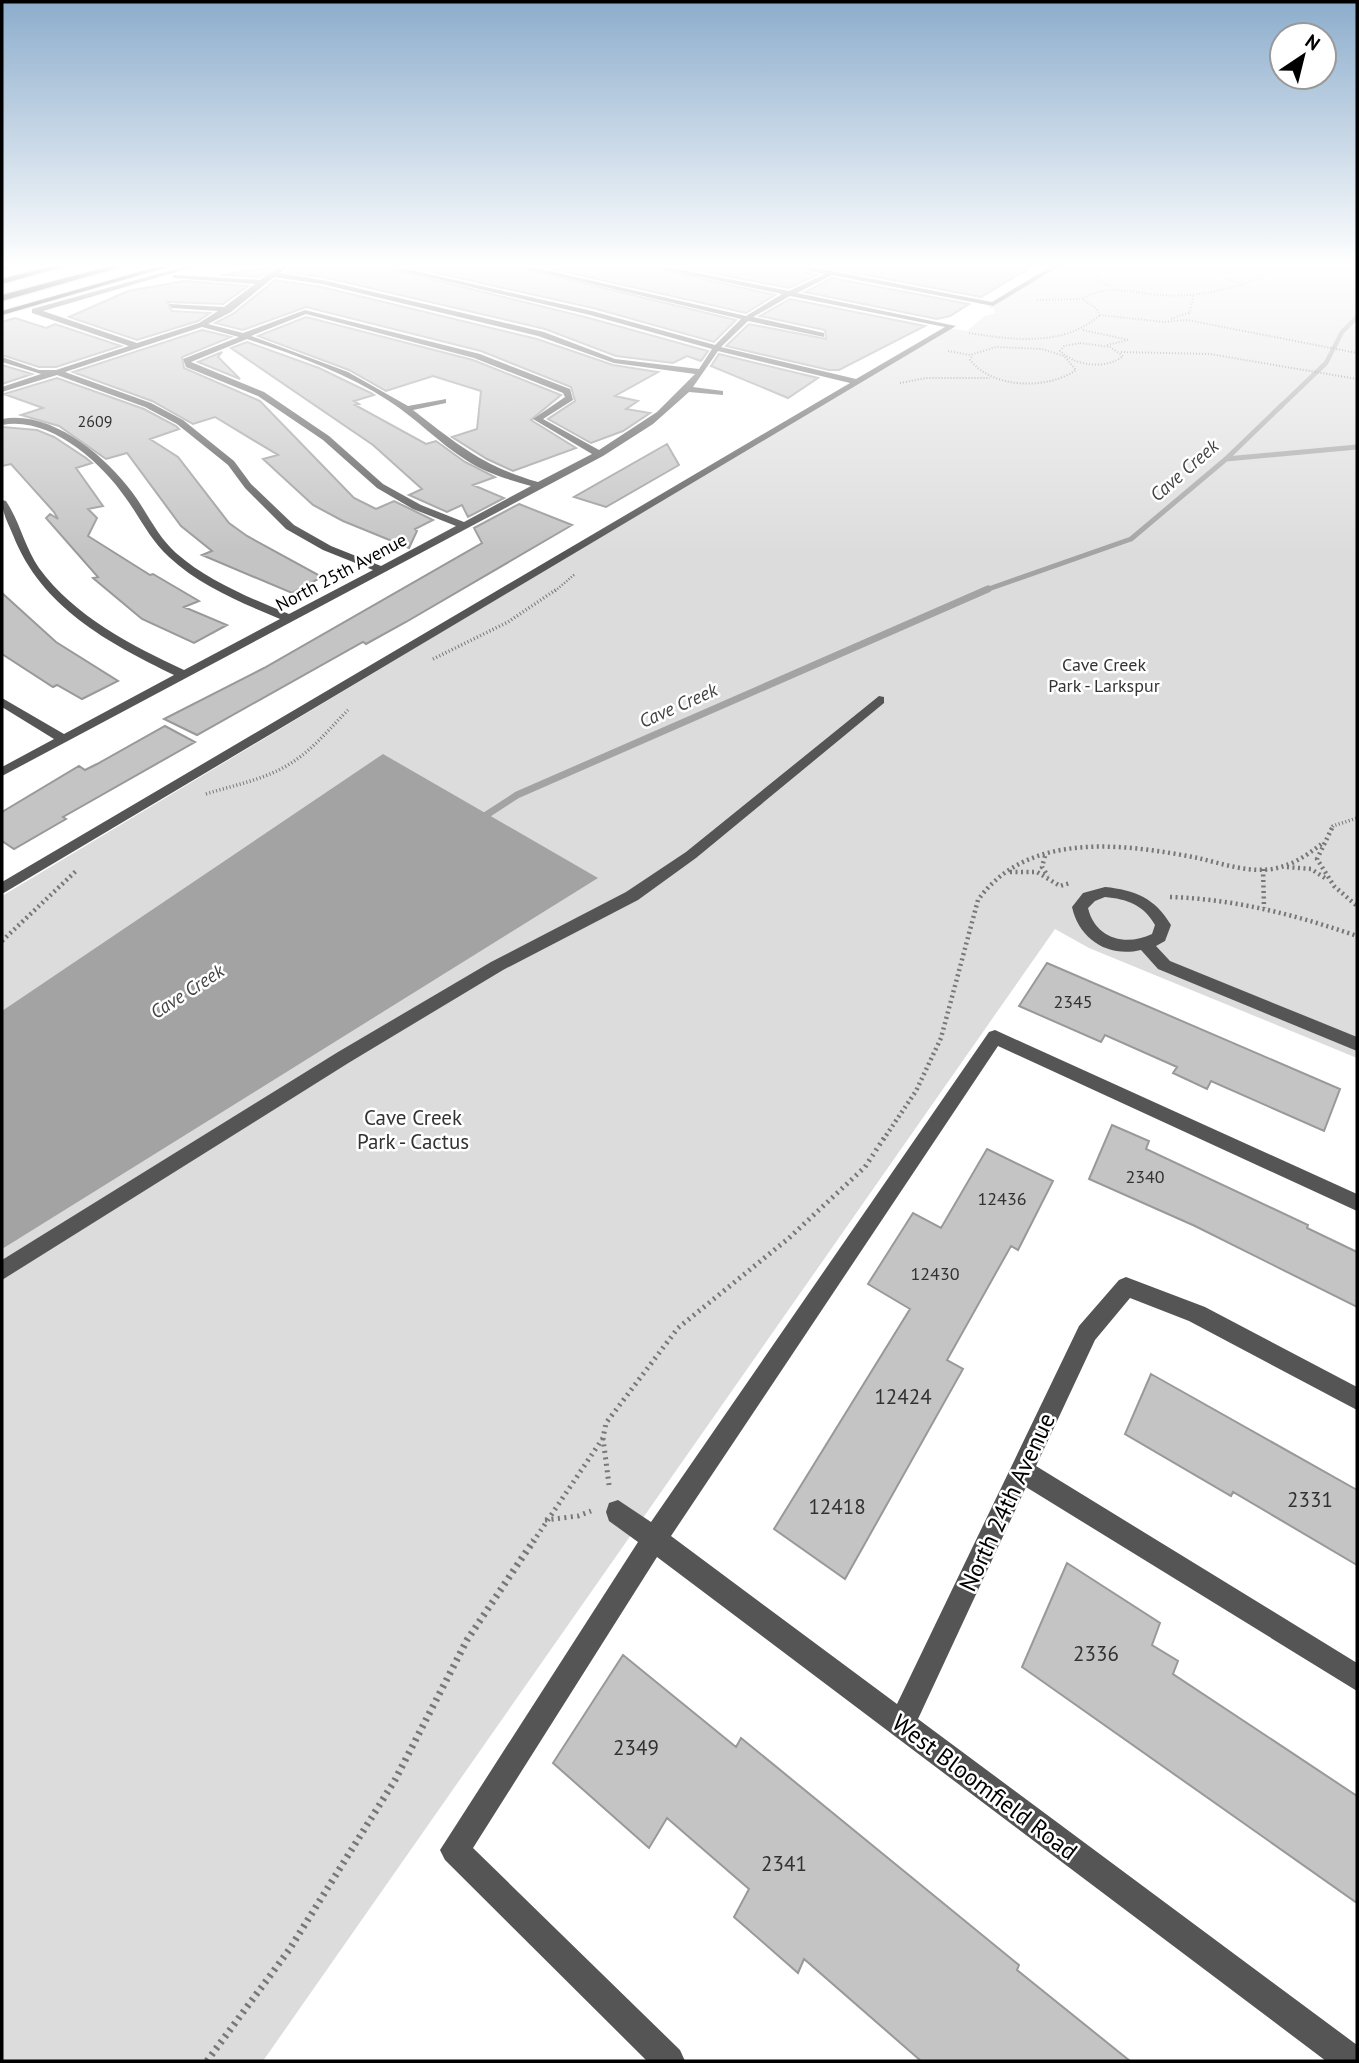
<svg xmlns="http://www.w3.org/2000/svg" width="1359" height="2063" viewBox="0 0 1359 2063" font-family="'PT Sans',sans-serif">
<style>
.green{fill:#dcdcdc}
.water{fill:#a3a3a3}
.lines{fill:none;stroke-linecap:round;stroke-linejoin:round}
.stream-far2{stroke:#a3a3a3;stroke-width:4.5}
.stream-far1{stroke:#a3a3a3;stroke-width:5}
.stream{stroke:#a3a3a3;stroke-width:7}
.building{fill:#c4c4c4;stroke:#999;stroke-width:2}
.major-casing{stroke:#dbdbdb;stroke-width:2}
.highway-casing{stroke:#dbdbdb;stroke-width:3}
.path-far5{stroke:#777;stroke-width:2;stroke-dasharray:1 2;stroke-linecap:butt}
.path-far4{stroke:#777;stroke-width:2.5;stroke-dasharray:1 2;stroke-linecap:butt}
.path-far3{stroke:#777;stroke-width:3.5;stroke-dasharray:1 2.5;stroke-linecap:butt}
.path-far2{stroke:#777;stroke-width:4.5;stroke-dasharray:2 3.5;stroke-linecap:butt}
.path-far1{stroke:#777;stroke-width:5;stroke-dasharray:2 4.5;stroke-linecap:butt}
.path{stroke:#777;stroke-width:7;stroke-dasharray:2.5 5;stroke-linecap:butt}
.minor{fill:#555;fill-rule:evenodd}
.major{fill:#000;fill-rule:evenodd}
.highway{fill:#000;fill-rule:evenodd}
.labels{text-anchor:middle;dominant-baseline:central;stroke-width:5;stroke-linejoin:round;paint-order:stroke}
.far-number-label{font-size:16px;fill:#313131}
.far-street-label{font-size:18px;fill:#000;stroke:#fff}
.far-park-label{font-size:18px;fill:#333;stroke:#fff}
.number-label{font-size:18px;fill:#313131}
.far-water-label{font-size:19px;font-style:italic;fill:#444;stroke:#fff}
.park-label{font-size:21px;fill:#333;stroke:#fff}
.near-number-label{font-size:21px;fill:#313131}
.near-street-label{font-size:24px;fill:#000;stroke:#fff}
</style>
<rect width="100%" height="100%" fill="#fff"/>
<path class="green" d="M1065,264H1357V1058L1089,948L1055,929L263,2061H2V896L948,328L967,331L983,317L995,313L994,309L988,307Z"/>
<path class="water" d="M383,754L598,878L2,1249V1011Z"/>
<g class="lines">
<path class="stream-far2" d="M1280,407L1326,363L1342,332L1357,317"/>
<path class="stream-far1" d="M1226,459L1357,447
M983,591L1131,539L1226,459L1282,405"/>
<path class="stream" d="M477,821L517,795L988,589"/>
</g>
<path class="building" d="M297,264H370L589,318L708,351L701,361L687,356L673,363L616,356L545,329L323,277L287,272Z
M397,264H504L736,320L714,342L593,308Z
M531,264H635L775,295L746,313Z
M665,264H777L817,275L789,288Z
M808,264H1036L981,297Z
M277,266L259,277L221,275Z
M832,278L969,304L950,316L937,319L805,292Z
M275,280L322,287L537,339L613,365L658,372L615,396L638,401L626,409L650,413L623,431L591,443L548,419L575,401L571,387L481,351L306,307L243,330L215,323L233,314Z
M184,281L248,286L223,304L167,302L172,311L210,313L198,321L137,340L69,317L128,291Z
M790,299L925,326L839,370H829L726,346L749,324L826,339L825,330L760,316Z
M306,317L473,360L561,395L531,420L576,448L513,471L487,459L452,437L477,429L481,391L433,376L386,391L349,370L258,336Z
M15,318L46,328L55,324L121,346L56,367H39L2,355V322Z
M202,330L231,337L182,357L184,368L260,401L354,498L376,509L394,501L433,520L415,529L417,531L409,548L343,521L313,505L263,459L278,455L215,417L193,424L152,401L73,372Z
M247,342L319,368L371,393L374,395L354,401L359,404L355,405L426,444L436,441L465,462L495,477L473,485L504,498L468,517L462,505L447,512L409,495L422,489L373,445L231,348Z
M222,352L218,357L240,379L198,362Z
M719,354L818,378L788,398L711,366Z
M2,365L32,374L2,384Z
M57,378L144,409L176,426L179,429L150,439L178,457L229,523L247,536L322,577L292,593L202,555L212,551L181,526L127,453L106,459L59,426L21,415L43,408L4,394Z
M2,427L37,430L54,437L86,458L92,463L76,468L103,506L88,509L97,518L88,536L150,575L153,574L199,601L184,607L227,625L194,643L142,619L93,578L98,577L46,518L50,514L58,519L54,512L11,464L2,466Z
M667,444L679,465L606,507L574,497Z
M519,504L572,525L406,622L366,644L363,642L197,735L164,719L264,668L482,543L474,528Z
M2,593L56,642L118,681L82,699L57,685L53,687L2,654Z
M165,726L195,742L63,817L66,819L14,849L2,841V812L79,766L85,770L97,764Z
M1047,963L1340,1089L1324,1131L1211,1081L1207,1089L1173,1073L1177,1067L1105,1035L1101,1042L1019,1006Z
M1112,1125L1149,1141L1146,1149L1308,1225L1307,1228L1357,1252V1307L1195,1226L1089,1179Z
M987,1149L1053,1181L1018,1250L1011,1246L947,1360L963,1369L845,1579L774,1529L910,1309L868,1284L913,1213L941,1228Z
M1151,1374L1357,1490V1565L1233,1492L1231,1496L1125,1434Z
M1067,1563L1160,1623L1152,1645L1178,1661L1173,1674L1357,1796V1903L1022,1667Z
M623,1655L736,1747L741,1738L1019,1965L1017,1970L1130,2061H921L804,1959L798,1973L734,1917L749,1889L667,1818L649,1848L553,1763Z"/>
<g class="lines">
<g class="major-casing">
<path id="major" d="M10,264H21L2,270V266Z
M167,264H178L2,315V311Z"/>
</g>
<g class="highway-casing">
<path id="highway" d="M59,264H72L2,284V279Z
M118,264H131L2,301V295Z"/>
</g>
<path class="path-far5" d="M1095,264L1093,271L1101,282L1112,287
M1212,264L1225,278L1241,284
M1284,264C1249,287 1203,298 1160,295C1131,293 1109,283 1082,299L1096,308L1100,315L1164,322L1187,320L1357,353
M1076,268L1093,271
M1037,300L1082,299
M1189,314L1194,295
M1171,319L1190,312
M1083,330L1129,340
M969,333C1013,340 1064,347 1100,315
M1080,343L1110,347L1123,356C1106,370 1075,366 1060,351L1064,346Z
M1107,345L1128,340
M948,351L970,355L996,347L1042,349L1064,356L1076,370C1047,390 993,389 970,360L972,356
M1121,352L1210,354L1357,379
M900,383L926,378H990"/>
<path class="path-far4" d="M555,591L575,574"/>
<path class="path-far3" d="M433,659L508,622L557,589
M206,794C234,785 263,780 288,765C312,751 329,729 348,710
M1331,830L1333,826L1357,818"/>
<path class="path-far2" d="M1332,828L1317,859L1334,886L1357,906
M1045,856L1042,867L1048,876
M1287,867L1311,869L1325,878
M1263,869L1264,908
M1010,872H1037L1060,886L1070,883
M1170,897C1235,899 1296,915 1357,936
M2,941L76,871
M883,1140L916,1091L941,1038L978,900C1028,830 1125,844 1198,858C1223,864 1252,874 1277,868C1295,864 1310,853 1324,842"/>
<path class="path-far1" d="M603,1438L609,1485
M545,1520L578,1516L591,1511
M533,1542L603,1438L606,1423L678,1328L789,1238L865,1167L884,1138"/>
<path class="path" d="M207,2061L289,1950L395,1780L467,1640L534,1540"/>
<path class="minor" d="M193,264H204L43,311L137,343L199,323L218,311L172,308L169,304L224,307L255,284L174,278L172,275L260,280C270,273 280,264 295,264L279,273L322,280L544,332L615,359L699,369L712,349L590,315L373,264H385L592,311L715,345L741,319L507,264H519L746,316L782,294L638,264H651L789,291L825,274L780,264H794L992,302L1055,264H1063L993,306L832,275L797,293L956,326L2,894V882L850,383L718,351L693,387L723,391V395L689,392L653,424L603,456L2,776V767L54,739L2,707V698L64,734L174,675C108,643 41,607 13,535C8,523 2,513 2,500L6,501C20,522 25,548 39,568C75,617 131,645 184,670L280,619C242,603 200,586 169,557C150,540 140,517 125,497C100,461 49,416 2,425V419C51,410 104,455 132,492C147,512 157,536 176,553C208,581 250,598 289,614L373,570L323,550L286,529L245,488L228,465L177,424L145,407L57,375L2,392V387L41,374L2,362V357L39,370H56L129,346L32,313V309ZM274,277L322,284L538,336L614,363L695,374L657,412L599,450L543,419L573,400L570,389L480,354L305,310L243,333L208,324L231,312ZM790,296L945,327L856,379L721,347L748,321L824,337V333L753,317ZM306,314L474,358L563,393L565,397L533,419L592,454L538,482C483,466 458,445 413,410L446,403V399L408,406L348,372L251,336ZM202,327L239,337L183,359L186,367L258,396L323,440L377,488L413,509L456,526L381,566L331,546L294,525L251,484L234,461L183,420L151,403L65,372ZM247,339C296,355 346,373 389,401C417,419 439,443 466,460C486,473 509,480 531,486L464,522L421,505L383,484L329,436L264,392L191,362Z
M879,696L884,697V703L696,858L638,900L503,970L350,1062L2,1280V1260L338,1052L491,962L626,892L686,852Z
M1105,887C1135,890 1155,898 1171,925L1165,941L1156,946L1170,961L1357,1037V1051L1158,969L1141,950C1108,958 1079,939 1072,907L1083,893ZM1105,897C1127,899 1144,905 1155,925L1152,934C1125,947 1095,938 1088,908L1095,901Z
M995,1030L1357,1194V1211L998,1046L671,1536L897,1704L1079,1326L1119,1280L1126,1277L1205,1307L1357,1387V1410L1189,1321L1130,1298L1095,1340L1036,1466L1357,1663V1691L1026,1487L918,1719L1357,2045V2061H1326L657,1557L473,1848L680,2050L685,2061H647L445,1860L440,1850L638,1542L609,1521L606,1512L609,1503L618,1500L651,1522L989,1032Z"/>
<use href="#major" class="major"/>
<use href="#highway" class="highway"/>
</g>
<linearGradient id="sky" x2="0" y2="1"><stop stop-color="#8cadcc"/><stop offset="0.48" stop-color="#fff"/><stop offset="1" stop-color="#fff" stop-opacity="0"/></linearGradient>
<rect width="1359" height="553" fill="url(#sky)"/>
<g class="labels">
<g class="far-number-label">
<text x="95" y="421">2609</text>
</g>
<g class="far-street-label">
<text transform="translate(341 572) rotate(-28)">North 25th Avenue</text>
</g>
<g class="far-park-label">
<text x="1104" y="664">Cave Creek<tspan x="1104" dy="21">Park - Larkspur</tspan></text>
</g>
<g class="number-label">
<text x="1073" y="1001">2345</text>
<text x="1145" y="1176">2340</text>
<text x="1002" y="1198">12436</text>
<text x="935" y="1273">12430</text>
</g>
<g class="far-water-label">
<text transform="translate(1184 470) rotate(-41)">Cave Creek</text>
<text transform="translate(678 705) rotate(-24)">Cave Creek</text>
<text transform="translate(187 991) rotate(-33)">Cave Creek</text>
</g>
<g class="park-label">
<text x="413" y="1117">Cave Creek<tspan x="413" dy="24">Park - Cactus</tspan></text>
</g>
<g class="near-number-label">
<text x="903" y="1396">12424</text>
<text x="1310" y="1499">2331</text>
<text x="837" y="1506">12418</text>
<text x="1096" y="1653">2336</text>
<text x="636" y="1747">2349</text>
<text x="784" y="1863">2341</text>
</g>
<g class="near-street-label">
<text transform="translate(1007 1502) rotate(-65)">North 24th Avenue</text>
<text transform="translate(985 1787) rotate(37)">West Bloomfield Road</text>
</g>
</g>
<rect width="1359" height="2063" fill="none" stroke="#000000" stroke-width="7"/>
<g transform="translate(1303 56) rotate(35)"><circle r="33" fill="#ffffff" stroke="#999999" stroke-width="2"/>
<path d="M0-5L12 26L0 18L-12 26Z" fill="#000000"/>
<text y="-10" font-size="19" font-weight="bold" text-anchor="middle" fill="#000000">N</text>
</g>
</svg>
